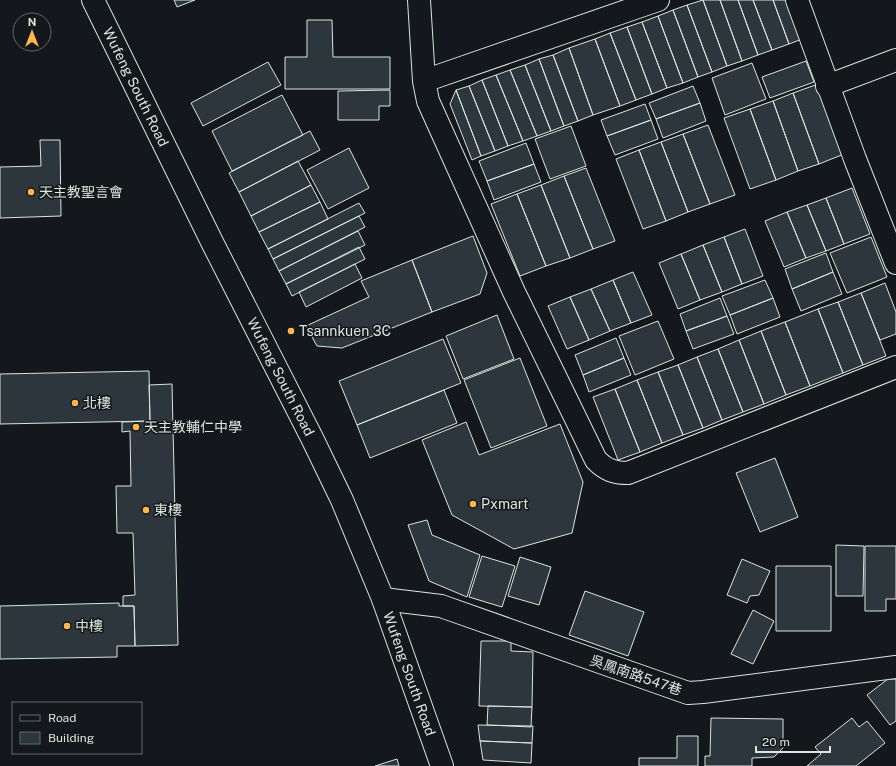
<svg xmlns="http://www.w3.org/2000/svg" width="896" height="766" viewBox="0 0 896 766" font-family="'Public Sans','Noto Sans TC',sans-serif">
<style>
.building{fill:#2c363c;stroke:#d8e6dc}
.lines{fill:none;stroke-linecap:round;stroke-linejoin:round}
.street-casing{stroke:#d8e6dc;stroke-width:24}
.primary-casing{stroke:#d8e6dc;stroke-width:24}
.street{stroke:#14181c;stroke-width:22}
.primary{stroke:#14181c;stroke-width:22}
.poi-dot{fill:#ffb74d;stroke:#14181c;stroke-width:1.5}
.labels{text-anchor:middle;dominant-baseline:central;stroke-width:3;stroke-linejoin:round;paint-order:stroke}
.street-label{font-size:14px;fill:#d8e6dc;stroke:#14181c}
.poi-label{font-size:14px;fill:#d8e6dc;stroke:#14181c;text-anchor:start}
</style>
<rect width="100%" height="100%" fill="#14181c"/>
<path class="building" d="M174,0H195L177,7Z
M703,0H720L742,61L727,66Z
M703,0L727,66L712,72L687,5Z
M720,0H738L758,55L742,61Z
M738,0H753L772,50L758,55Z
M753,0H773L789,44L772,50Z
M773,0H787L802,39L789,44Z
M687,5L712,72L698,77L673,10Z
M673,10L698,77L683,83L658,16Z
M658,16L683,83L667,88L642,22Z
M307,20H332L333,57H390V89H285V57H307Z
M642,22L667,88L652,94L627,27Z
M627,27L652,94L636,100L610,33Z
M610,33L636,100L620,106L595,39Z
M595,39L620,106L593,115L569,48Z
M569,48L593,115L578,121L553,55Z
M553,55L578,121L564,126L539,59Z
M539,59L564,126L551,131L525,65Z
M806,61L814,82L770,98L762,77Z
M268,62L281,85L203,126L191,103Z
M752,63L766,99L725,115L712,78Z
M525,65L551,131L537,136L510,70Z
M510,70L537,136L523,141L496,75Z
M496,75L523,141L508,146L482,80Z
M482,80L508,146L495,151L469,86Z
M818,84L844,154L819,164L793,93Z
M469,86L495,151L481,156L456,90Z
M693,86L700,103L656,119L649,103Z
M390,90V106H379V120H338V91Z
M456,90L481,156L472,160L450,104Z
M793,93L819,164L798,171L773,101Z
M282,95L303,135L232,171L212,131Z
M773,101L798,171L776,180L750,109Z
M700,103L706,121L663,138L656,119Z
M645,104L651,120L607,136L601,120Z
M750,109L776,180L750,189L724,118Z
M651,120L658,139L615,155L607,136Z
M708,125L735,195L710,204L683,134Z
M571,126L586,166L550,179L535,139Z
M310,131L320,150L239,192L229,173Z
M683,134L710,204L688,212L661,142Z
M40,140H60L61,216L0,218V167L41,166Z
M661,142L688,212L666,221L639,150Z
M526,143L534,164L487,181L479,161Z
M349,148L369,188L328,209L307,170Z
M639,150L666,221L643,229L616,159Z
M298,161L311,185L251,216L239,192Z
M534,164L541,182L494,200L487,181Z
M586,168L615,241L593,249L564,176Z
M564,176L593,249L570,258L541,185Z
M311,185L320,202L259,232L251,216Z
M541,185L570,258L546,266L517,194Z
M852,188L870,234L844,244L826,198Z
M517,194L546,266L520,276L491,204Z
M826,198L844,244L826,251L807,205Z
M320,202L328,219L268,249L259,232Z
M359,203L365,213L273,259L268,249Z
M807,205L826,251L806,258L787,212Z
M787,212L806,258L784,267L765,221Z
M359,216L365,227L279,271L273,259Z
M745,229L763,276L742,284L724,237Z
M358,231L365,245L286,284L279,271Z
M473,236L487,273L480,294L432,312L412,260Z
M724,237L742,284L722,292L703,245Z
M871,237L887,277L847,293L830,253Z
M703,245L722,292L700,300L681,254Z
M359,247L365,259L292,296L286,284Z
M826,253L833,272L792,289L785,269Z
M681,254L700,300L678,309L659,263Z
M412,260L432,312L342,348L317,346L306,326L369,297L361,281Z
M355,264L362,278L306,307L299,292Z
M633,272L652,315L631,323L613,280Z
M833,272L842,294L801,311L792,289Z
M613,280L631,323L610,331L591,289Z
M765,280L773,298L730,315L722,296Z
M885,283L896,312V334L880,340L861,293Z
M591,289L610,331L589,340L570,297Z
M861,293L886,356L863,365L838,302Z
M570,297L589,340L567,349L548,306Z
M720,298L727,316L686,331L680,314Z
M773,298L780,317L737,334L730,315Z
M838,302L863,365L843,373L818,309Z
M818,309L843,373L810,386L785,322Z
M497,315L514,359L463,379L446,336Z
M727,316L734,334L693,349L686,331Z
M658,321L674,359L635,375L619,336Z
M785,322L810,386L786,395L761,331Z
M761,331L786,395L764,404L739,340Z
M616,338L624,358L583,375L575,355Z
M443,339L461,383L357,425L339,381Z
M739,340L764,404L743,412L718,349Z
M718,349L743,412L722,420L697,357Z
M697,357L722,420L703,428L678,365Z
M520,358L547,426L491,448L464,380Z
M624,358L631,375L589,392L583,375Z
M678,365L703,428L683,435L658,372Z
M149,371L150,421L0,424V374Z
M658,372L683,435L662,443L637,380Z
M637,380L662,443L640,452L615,389Z
M172,384L178,645L135,646L134,606H123V596L135,595L133,533H117L116,486H131L130,431L122,432V422L150,421L149,385Z
M615,389L640,452L618,460L593,397Z
M444,390L457,423L370,458L357,425Z
M466,422L479,455L560,424L583,482L572,533L514,549L452,515L422,440Z
M775,458L798,517L760,532L736,473Z
M427,520L432,535L480,555L467,597L429,581L408,525Z
M836,545L864,546L863,596H836Z
M865,546H896V599H886V611H865Z
M482,556L515,566L502,607L469,597Z
M520,557L551,567L539,605L508,596Z
M742,559L770,571L759,595L750,596L747,603L727,595Z
M776,566H831V631H776Z
M585,591L644,612L628,656L569,635Z
M119,603V606H134L135,646H117V657L0,659V606Z
M753,610L774,621L753,664L731,654Z
M481,641H511V651L533,652L532,707L479,706Z
M888,679H896V721L890,725L867,695Z
M488,706L532,707L531,727L487,725Z
M711,718L783,719V748L774,757L752,758V766H705V756H710Z
M852,718L859,727L867,721L885,743L856,766H807L821,754L815,747Z
M478,725L533,726L532,743L480,741Z
M677,736H698V766H639V758H677Z
M480,741L532,743L531,763L483,760Z
M397,759L399,766H375Z"/>
<g class="lines">
<g class="street-casing">
<path id="street" d="M419,0L424,81L428,101L514,292L596,460C606,470 614,473 628,473L896,367
M797,0L855,159L896,263
M424,81L658,0
M827,86L896,60
M383,599L441,606L688,693L703,692L896,667"/>
</g>
<g class="primary-casing">
<g id="primary">
<path id="s1" d="M93,0L212,242L312,438L342,500L383,599L442,766"/>
</g>
</g>
<use href="#street" class="street"/>
<use href="#primary" class="primary"/>
</g>
<g class="poi-dot">
<circle cx="31" cy="192" r="4"/>
<circle cx="291" cy="331" r="4"/>
<circle cx="75" cy="403" r="4"/>
<circle cx="136" cy="427" r="4"/>
<circle cx="473" cy="504" r="4"/>
<circle cx="146" cy="510" r="4"/>
<circle cx="67" cy="626" r="4"/>
</g>
<g class="labels">
<g class="street-label">
<text stroke="none"><textPath href="#s1" startOffset="97">Wufeng South Road</textPath></text>
<text stroke="none"><textPath href="#s1" startOffset="421">Wufeng South Road</textPath></text>
<text stroke="none"><textPath href="#s1" startOffset="745">Wufeng South Road</textPath></text>
<text transform="translate(636 675) rotate(19)">吳鳳南路547巷</text>
</g>
<g class="poi-label">
<text x="39" y="192">天主教聖言會</text>
<text x="299" y="331">Tsannkuen 3C</text>
<text x="83" y="403">北樓</text>
<text x="144" y="427">天主教輔仁中學</text>
<text x="481" y="504">Pxmart</text>
<text x="154" y="510">東樓</text>
<text x="75" y="626">中樓</text>
</g>
</g>
<rect x="12" y="702" width="130" height="52" fill="#14181c" stroke="#626a69"/>
<rect x="20" y="715" width="20" height="6" fill="#14181c" stroke="#626a69"/>
<text x="48" y="722" font-size="12" fill="#d8e6dc">Road</text>
<rect x="20" y="732" width="20" height="12" fill="#2c363c" stroke="#626a69"/>
<text x="48" y="742" font-size="12" fill="#d8e6dc">Building</text>
<g transform="translate(32 32)"><circle r="19" fill="#14181c" stroke="#626a69"/>
<path d="M0-3L7 15L0 10L-7 15Z" fill="#ffb74d"/>
<text y="-6" font-size="11" font-weight="bold" text-anchor="middle" fill="#d8e6dc">N</text>
</g>
<path d="M756 746v6h74v-6" fill="none" stroke="#d8e6dc" stroke-width="2"/>
<text x="762" y="746" font-size="12" fill="#d8e6dc" stroke="#14181c" stroke-width="3" paint-order="stroke">20 m</text>
</svg>
